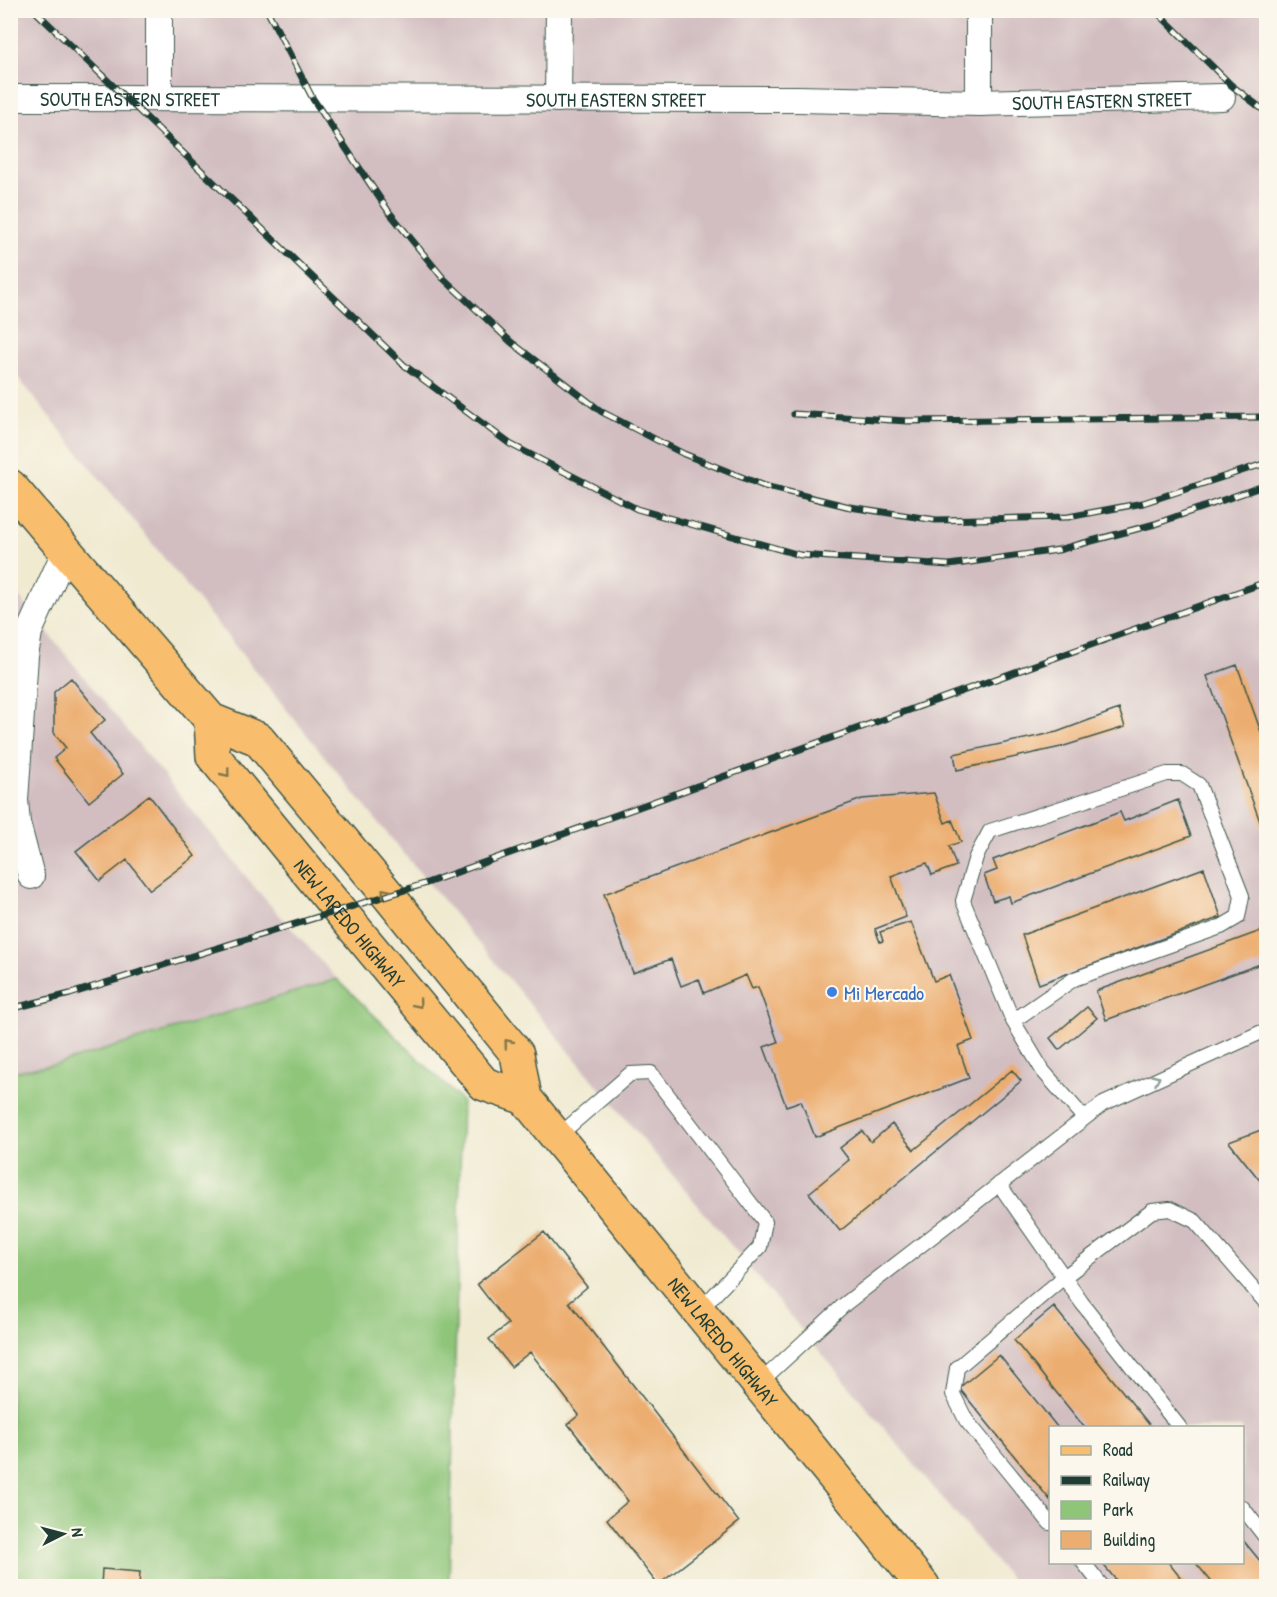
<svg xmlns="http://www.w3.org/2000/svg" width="1277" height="1597" viewBox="0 0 1277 1597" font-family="'Patrick Hand',sans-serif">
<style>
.industrial{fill:#d2bec1;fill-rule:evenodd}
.green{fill:#8ec579;stroke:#568156;stroke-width:1.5}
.building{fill:#ecad70}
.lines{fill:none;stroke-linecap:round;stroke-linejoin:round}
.service-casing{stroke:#3e574c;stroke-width:16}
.minor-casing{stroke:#3e574c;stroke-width:28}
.primary-casing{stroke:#3e574c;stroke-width:36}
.service{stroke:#fff;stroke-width:14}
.minor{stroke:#fff;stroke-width:26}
.primary{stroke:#f9be6d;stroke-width:33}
.rail-casing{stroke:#1f3d34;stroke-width:7}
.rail{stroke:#fbf7ec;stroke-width:4.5;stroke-dasharray:14;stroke-linecap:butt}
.oneway{stroke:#81774e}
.oneway2{stroke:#8f9e9a}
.shop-dot{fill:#3f7fe0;stroke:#fbf7ec;stroke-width:2}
.labels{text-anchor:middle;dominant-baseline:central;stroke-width:4.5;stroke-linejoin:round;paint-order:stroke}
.street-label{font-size:20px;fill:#1f3d34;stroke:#fbf7ec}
.shop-label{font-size:20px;fill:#366cbe;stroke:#fbf7ec;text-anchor:start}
</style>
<rect width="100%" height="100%" fill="#fbf7ec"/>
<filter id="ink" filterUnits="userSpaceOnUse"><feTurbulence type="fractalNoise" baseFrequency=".0167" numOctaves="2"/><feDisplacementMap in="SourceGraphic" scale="12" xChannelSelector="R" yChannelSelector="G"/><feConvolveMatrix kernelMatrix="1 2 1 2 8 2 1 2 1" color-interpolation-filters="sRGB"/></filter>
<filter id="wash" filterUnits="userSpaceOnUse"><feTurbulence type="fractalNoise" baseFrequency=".008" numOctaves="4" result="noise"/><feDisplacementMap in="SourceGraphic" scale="24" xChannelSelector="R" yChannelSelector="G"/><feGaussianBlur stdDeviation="1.35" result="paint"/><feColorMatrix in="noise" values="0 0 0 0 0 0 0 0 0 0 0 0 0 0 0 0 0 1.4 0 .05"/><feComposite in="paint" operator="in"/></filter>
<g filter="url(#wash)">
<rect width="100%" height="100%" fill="#f0ead1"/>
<path class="industrial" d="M10,11H1266V1586H1016L380,825L11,369ZM1050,1428H1242V1562H1050Z
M10,586L256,889L337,979L58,1064L11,1072Z"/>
<path class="green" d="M337,979L462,1101L449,1586H11V1072L58,1064Z"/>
<g id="blocks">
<path class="building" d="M1237,665L1266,746V838L1207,676Z
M71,678L105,720L90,733L123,774L89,802L54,758L66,748L54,733V692Z
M1119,709L1125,727L1061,747L957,770L954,754L1057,732Z
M934,793L945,823L952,820L961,842L949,846L956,866L932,875L927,863L891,876L906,917L875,929L880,942L883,941L880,932L911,922L934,981L949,975L973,1040L958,1046L969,1078L815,1137L801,1101L786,1106L764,1047L778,1042L758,987L752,989L746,975L704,993L699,979L681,986L671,959L633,973L604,894L862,799Z
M149,795L195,856L150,890L127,860L100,881L76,851Z
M1178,800L1191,836L1011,903L1009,896L993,901L984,875L997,870L993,860L1120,812L1124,821Z
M1204,868L1221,917L1039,984L1022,935Z
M1266,929V962L1106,1020L1096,991Z
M1087,1007L1097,1018L1059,1050L1050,1038Z
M1012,1070L1021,1081L840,1231L809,1193L849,1160L840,1148L862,1131L871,1142L892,1124L914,1150Z
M1266,1128V1188L1229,1142Z
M544,1232L587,1287L569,1302L739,1522L658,1585L607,1519L628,1501L568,1424L579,1415L530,1352L511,1367L489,1339L508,1324L477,1284Z
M1054,1307L1152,1428H1085L1014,1340Z
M999,1355L1058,1428H1050V1500L959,1388Z
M1242,1539L1266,1568V1586H1215L1195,1562H1242Z
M1101,1562H1168L1187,1586H1121Z
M102,1569L140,1572L139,1586H101Z"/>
</g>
</g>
<g filter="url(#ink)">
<use href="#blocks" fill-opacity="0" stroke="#3e574c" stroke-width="1.5"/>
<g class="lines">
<g class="service-casing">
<path id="service" d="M1013,1021L1074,979L1221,927L1238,917L1242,896L1199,785L1182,774H1167L990,831L976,857L963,901L1013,1021L1043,1071L1084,1118
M557,1137L630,1074L651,1073L765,1222L760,1247L699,1311
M999,1184L1082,1303L1180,1428
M758,1384L845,1304L1103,1104L1266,1030
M1242,1507L1266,1538
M1050,1523L966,1420L953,1394L957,1368L1064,1277L1152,1211L1170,1209L1195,1221L1266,1303
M1083,1562L1102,1586"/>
</g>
<g class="minor-casing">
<g id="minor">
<path d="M159,10V98"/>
<path id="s1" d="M10,98L798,99L979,103L1222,97"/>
<path d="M558,99L559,10"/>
<path d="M979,103V10"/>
<path d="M31,876L17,823L15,800L25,656L29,632L65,552"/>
</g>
</g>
<g class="primary-casing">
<g id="primary">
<path id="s2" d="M10,486L211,720L258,739L388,895L517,1054L525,1098L923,1586"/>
<path id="s3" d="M211,720L213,756L340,911L484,1084L525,1098"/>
</g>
</g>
<use href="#service" class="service"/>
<use href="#minor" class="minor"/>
<use href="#primary" class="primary"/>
<g class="rail-casing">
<path id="rail" d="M34,10L404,365L510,444L637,509L800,555L949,565L1058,550L1155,524L1266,485
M267,10L313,99L389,212L443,278L511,342L602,412L684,454L764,486L850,507L936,520L1068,517L1143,503L1266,463
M1155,10L1231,85L1266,112
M794,414L907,421L1266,417
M10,1009L70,994L424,884L1266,582"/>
</g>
<use href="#rail" class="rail"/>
</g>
<defs><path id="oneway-chevron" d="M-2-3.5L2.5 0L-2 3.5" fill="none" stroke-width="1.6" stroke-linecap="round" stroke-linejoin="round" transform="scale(1.5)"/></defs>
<g class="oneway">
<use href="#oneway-chevron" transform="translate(226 773) rotate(51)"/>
<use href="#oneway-chevron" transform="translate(385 892) rotate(-130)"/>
<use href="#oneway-chevron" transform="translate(418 1004) rotate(50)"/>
<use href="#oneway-chevron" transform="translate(508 1043) rotate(-129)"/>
</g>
<use class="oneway2" href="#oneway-chevron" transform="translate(1156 1079) rotate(-24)"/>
</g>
<circle class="shop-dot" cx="832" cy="992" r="6"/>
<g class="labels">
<g class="street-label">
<text stroke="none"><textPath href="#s1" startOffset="120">SOUTH EASTERN STREET</textPath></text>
<text stroke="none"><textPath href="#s1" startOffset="606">SOUTH EASTERN STREET</textPath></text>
<text stroke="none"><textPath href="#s1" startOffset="1092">SOUTH EASTERN STREET</textPath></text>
<text stroke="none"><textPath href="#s3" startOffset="252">NEW LAREDO HIGHWAY</textPath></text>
<text stroke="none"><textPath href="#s2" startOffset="1126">NEW LAREDO HIGHWAY</textPath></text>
</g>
<g class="shop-label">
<text x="844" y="992">Mi Mercado</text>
</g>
</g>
<rect width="1277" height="1597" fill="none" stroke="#fbf7ec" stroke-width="36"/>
<rect x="1049" y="1426" width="195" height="138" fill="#fbf7ec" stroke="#a3ada2" stroke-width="1.5"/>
<rect x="1061" y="1446" width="30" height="9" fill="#f9be6d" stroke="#a3ada2" stroke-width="1.5"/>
<text x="1103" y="1456" font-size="18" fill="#1f3d34">Road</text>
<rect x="1061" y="1476" width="30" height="9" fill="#1f3d34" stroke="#a3ada2" stroke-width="1.5"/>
<text x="1103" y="1486" font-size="18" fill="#1f3d34">Railway</text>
<rect x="1061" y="1501" width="30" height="18" fill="#8ec579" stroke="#a3ada2" stroke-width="1.5"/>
<text x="1103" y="1516" font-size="18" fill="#1f3d34">Park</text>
<rect x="1061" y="1531" width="30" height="18" fill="#ecad70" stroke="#a3ada2" stroke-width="1.5"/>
<text x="1103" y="1546" font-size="18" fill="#1f3d34">Building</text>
<g transform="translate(63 1534) rotate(84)" stroke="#fbf7ec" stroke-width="4.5" paint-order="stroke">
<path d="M0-4.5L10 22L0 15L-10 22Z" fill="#1f3d34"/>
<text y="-9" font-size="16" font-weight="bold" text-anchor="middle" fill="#1f3d34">N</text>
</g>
</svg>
